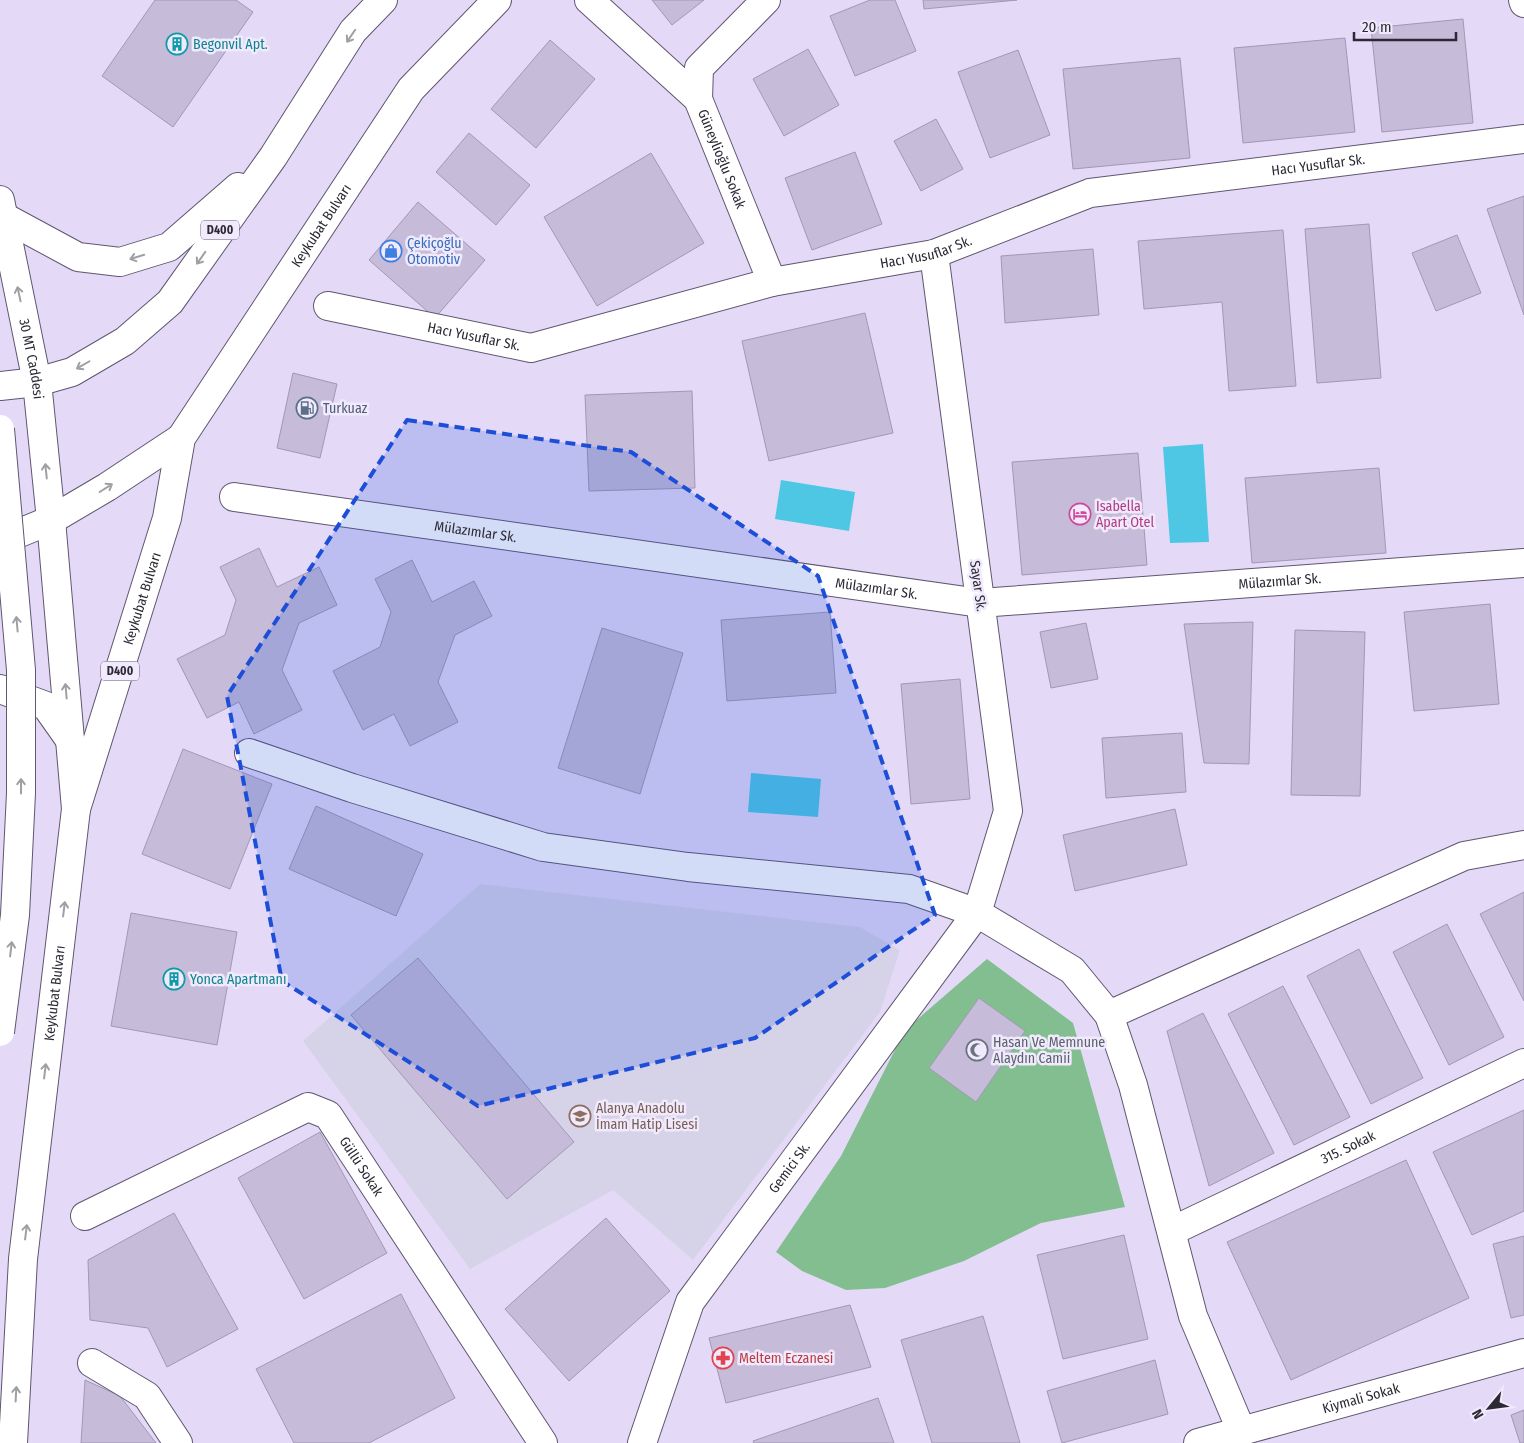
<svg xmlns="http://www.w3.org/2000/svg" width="1524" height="1443" viewBox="0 0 1524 1443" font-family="'Fira Sans Condensed',sans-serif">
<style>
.education{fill:#d6d3e9}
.green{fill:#83be91}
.water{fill:#4ec7e5}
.building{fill:#c6bcd9;stroke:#a298b4}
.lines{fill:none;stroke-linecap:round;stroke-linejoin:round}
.minor-casing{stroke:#5f566f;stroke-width:30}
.major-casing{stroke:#5f566f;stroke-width:30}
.highway-casing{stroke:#5f566f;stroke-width:30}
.minor{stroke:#fff;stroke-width:28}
.major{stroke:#fff;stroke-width:28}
.highway{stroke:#fff;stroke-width:28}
.highway-bridge-casing{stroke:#5f566f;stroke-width:30;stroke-linecap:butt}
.highway-bridge{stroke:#fff;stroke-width:28}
.oneway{stroke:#a09fa4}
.marked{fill:#1d4ed8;fill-opacity:0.2;stroke:#1d4ed8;stroke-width:4;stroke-dasharray:10 6;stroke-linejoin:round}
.labels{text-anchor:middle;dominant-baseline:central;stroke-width:5;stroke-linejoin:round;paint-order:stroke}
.shield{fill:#f0eafc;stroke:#676370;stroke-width:1}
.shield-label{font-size:12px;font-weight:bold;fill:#2c2934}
.culture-label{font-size:14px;fill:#0d838f;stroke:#f0eafc;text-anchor:start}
.street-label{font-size:14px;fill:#2c2934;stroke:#f0eafc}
.shop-label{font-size:14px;fill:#366cbe;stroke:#f0eafc;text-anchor:start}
.service-label{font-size:14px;fill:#4e5e75;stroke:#f0eafc;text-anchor:start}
.hotel-label{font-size:14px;fill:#b23c85;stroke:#f0eafc;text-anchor:start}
.worship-label{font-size:14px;fill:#5b616d;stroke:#f0eafc;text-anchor:start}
.education-label{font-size:14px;fill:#785e54;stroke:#f0eafc;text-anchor:start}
.health-label{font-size:14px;fill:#be3a42;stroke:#f0eafc;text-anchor:start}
</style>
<rect width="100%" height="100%" fill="#e4daf8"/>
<path class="education" d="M480,884L860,927L900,950L880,1012L693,1260L613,1190L470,1269L303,1041Z"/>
<path class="green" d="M987,959L1073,1023L1125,1207L1041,1223L964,1261L885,1288L846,1290L802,1271L776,1252L841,1156L905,1030Z"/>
<path class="water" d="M1203,444L1209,542L1170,543L1163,447Z
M781,480L855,492L849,531L775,519Z
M751,773L821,779L818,817L748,812Z"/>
<path class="building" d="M155,0H236L253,12L173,127L102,76Z
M652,0H704L672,25Z
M870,0H895L916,51L855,76L830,16Z
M923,0H1017L924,9Z
M1463,19L1473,123L1382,132L1371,28Z
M1345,38L1355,132L1243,143L1234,48Z
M550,40L595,79L536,148L491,109Z
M808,49L839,105L784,136L753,79Z
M1018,50L1050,135L990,158L958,72Z
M1180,58L1190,158L1073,169L1063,69Z
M936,119L963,169L921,191L894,141Z
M469,133L530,185L496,225L436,172Z
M855,152L882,224L812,250L785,178Z
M651,153L704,243L597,306L544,217Z
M1524,196V315L1487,209Z
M418,202L485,260L435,318L369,260Z
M1369,224L1381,378L1317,383L1305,229Z
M1283,230L1296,386L1229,391L1222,302L1144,309L1138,241Z
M1457,235L1481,293L1436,311L1412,253Z
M1093,249L1099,315L1005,323L1001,256Z
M865,313L893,433L769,461L742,341Z
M293,373L337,384L320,458L277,448Z
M692,391L695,488L589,491L585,395Z
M1138,453L1147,565L1022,575L1012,462Z
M1379,468L1386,553L1252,563L1245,478Z
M259,548L277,587L319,567L337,605L299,623L282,670L302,710L254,734L239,702L207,718L177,659L225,635L236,600L220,567Z
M412,560L432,602L474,581L492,616L455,635L438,682L458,722L410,746L394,714L363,730L333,671L380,647L391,612L375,579Z
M1490,604L1499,704L1414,711L1404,612Z
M830,612L836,693L727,701L721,620Z
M1253,622L1249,764L1204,763L1184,624Z
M1086,623L1098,679L1051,688L1040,632Z
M602,628L683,653L640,794L558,768Z
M1295,630L1365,632L1360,796L1291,795Z
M960,679L970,799L911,804L901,684Z
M1182,733L1186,792L1106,798L1102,738Z
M183,749L272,784L230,889L142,854Z
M316,806L423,854L396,916L289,869Z
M1175,809L1187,865L1075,891L1063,835Z
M1524,892V1001L1480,914Z
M131,913L237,932L217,1045L111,1026Z
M1447,924L1504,1037L1449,1065L1393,952Z
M1359,949L1423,1078L1371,1104L1307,976Z
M418,958L574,1142L507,1199L351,1015Z
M1283,986L1350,1117L1294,1145L1228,1014Z
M979,998L1025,1031L976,1102L929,1068Z
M1203,1013L1274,1153L1209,1186L1167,1031Z
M1524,1110V1211L1472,1235L1433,1152Z
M320,1132L387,1253L304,1299L238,1178Z
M1406,1160L1469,1298L1291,1380L1227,1242Z
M174,1213L238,1329L167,1367L148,1328L90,1320L88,1260Z
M606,1218L670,1291L569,1381L505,1309Z
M1124,1235L1148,1339L1063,1359L1037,1255Z
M1524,1236V1315L1511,1318L1493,1244Z
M401,1294L455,1398L369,1443H294L256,1369Z
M850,1305L871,1367L726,1403L709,1338Z
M983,1316L1020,1443H932L901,1340Z
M1155,1360L1168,1414L1062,1443L1047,1391Z
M85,1380L120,1396L156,1443H81Z
M878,1398L894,1443H754L753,1441Z
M1524,1410V1443H1520L1511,1415Z"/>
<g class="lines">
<g class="minor-casing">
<g id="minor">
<path d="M589,0L698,99"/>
<path id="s1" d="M766,0L699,68L698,99L772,282"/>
<path d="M1523,0L1524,3"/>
<path id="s2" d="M328,306L531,348L772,282L934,254L1090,193L1524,139"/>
<path id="s3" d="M234,497L980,603L1524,563"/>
<path d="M249,753L352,788L543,847L688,867L909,889L977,913L1072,970L1109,1015L1133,1085L1193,1316L1241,1430"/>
<path d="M1109,1015L1464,856L1524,845"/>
<path id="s4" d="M85,1216L308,1107L328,1115L543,1443"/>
<path id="s5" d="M1172,1231L1524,1063"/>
<path d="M92,1363L147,1396L178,1443"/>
<path id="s6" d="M642,1443L690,1302L977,913L1008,811L934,254"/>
<path id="s7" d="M1198,1443L1524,1353"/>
</g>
</g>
<g class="major-casing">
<g id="major">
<path id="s8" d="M0,200L37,382L51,520L76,809"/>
</g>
</g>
<g class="highway-casing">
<g id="highway">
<path d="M0,227L4,217L78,257L120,262L169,247L238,187"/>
<path d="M0,386L37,382L72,372L125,341L170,302L273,157L353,31L383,0"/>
<path d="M0,541L51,520L107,487L181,438"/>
<path d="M0,689L46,706L70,740"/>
<path id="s9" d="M13,1443L23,1259L76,809L167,518L181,438L411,89L497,0"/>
</g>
</g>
<use href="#minor" class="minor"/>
<use href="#major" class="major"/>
<use href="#highway" class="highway"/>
<g class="highway-bridge-casing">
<path id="highway-bridge" d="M0,429L21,670V793L15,915L0,1032"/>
</g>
<use href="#highway-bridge" class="highway-bridge"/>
</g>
<defs><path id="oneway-shaft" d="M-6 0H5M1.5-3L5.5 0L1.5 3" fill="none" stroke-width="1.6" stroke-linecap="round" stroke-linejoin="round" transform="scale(1.25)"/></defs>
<g class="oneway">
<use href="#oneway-shaft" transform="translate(351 36) rotate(124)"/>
<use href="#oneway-shaft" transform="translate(137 257) rotate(163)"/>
<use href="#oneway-shaft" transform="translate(201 258) rotate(125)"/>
<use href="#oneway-shaft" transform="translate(19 294) rotate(-102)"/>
<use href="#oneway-shaft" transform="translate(83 365) rotate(150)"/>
<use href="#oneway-shaft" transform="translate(46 471) rotate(-96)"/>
<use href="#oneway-shaft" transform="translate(106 488) rotate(-32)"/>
<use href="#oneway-shaft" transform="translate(17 624) rotate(-95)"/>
<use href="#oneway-shaft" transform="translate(66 691) rotate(-95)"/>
<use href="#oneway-shaft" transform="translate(21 786) rotate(-90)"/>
<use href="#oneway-shaft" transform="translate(64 909) rotate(-83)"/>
<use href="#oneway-shaft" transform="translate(11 949) rotate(-83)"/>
<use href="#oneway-shaft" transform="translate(45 1071) rotate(-83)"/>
<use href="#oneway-shaft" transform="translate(26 1232) rotate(-83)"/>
<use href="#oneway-shaft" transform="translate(16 1394) rotate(-87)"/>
</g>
<path class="marked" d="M407,420L631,452L818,576L935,915L755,1038L478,1106L282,981L227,696Z"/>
<defs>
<g id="building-ring" transform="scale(1.125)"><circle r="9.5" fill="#f0eafc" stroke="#0f9aa8" stroke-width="1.5"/><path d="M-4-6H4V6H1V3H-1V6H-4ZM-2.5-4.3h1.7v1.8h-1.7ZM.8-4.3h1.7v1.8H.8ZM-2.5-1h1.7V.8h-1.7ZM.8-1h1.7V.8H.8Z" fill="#0f9aa8"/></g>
<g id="shop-ring" transform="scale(1.125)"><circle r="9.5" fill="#f0eafc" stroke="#3f7fe0" stroke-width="1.5"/><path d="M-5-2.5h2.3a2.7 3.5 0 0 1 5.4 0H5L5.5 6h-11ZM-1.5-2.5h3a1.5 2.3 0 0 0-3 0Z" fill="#3f7fe0"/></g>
<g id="fuel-ring" transform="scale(1.125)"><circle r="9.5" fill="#f0eafc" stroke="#5c6f8a" stroke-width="1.5"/><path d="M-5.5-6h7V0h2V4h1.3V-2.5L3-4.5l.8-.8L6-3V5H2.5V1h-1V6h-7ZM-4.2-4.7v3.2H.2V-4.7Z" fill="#5c6f8a"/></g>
<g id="hotel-ring" transform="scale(1.125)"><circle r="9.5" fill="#f0eafc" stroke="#d1479c" stroke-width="1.5"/><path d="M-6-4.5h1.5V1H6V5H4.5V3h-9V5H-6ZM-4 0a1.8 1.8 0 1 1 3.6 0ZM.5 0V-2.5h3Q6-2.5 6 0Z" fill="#d1479c"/></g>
<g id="mosque-ring" transform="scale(1.125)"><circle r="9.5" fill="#f0eafc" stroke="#6b7280" stroke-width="1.5"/><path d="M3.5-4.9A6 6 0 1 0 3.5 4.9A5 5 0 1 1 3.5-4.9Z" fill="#6b7280"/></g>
<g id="school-ring" transform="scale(1.125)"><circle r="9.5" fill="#f0eafc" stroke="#8d6e63" stroke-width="1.5"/><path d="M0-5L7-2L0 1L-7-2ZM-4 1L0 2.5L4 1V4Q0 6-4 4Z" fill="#8d6e63"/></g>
<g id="pharmacy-ring" transform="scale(1.125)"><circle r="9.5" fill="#f0eafc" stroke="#e0444e" stroke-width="1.5"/><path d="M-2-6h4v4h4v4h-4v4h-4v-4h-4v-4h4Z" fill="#e0444e"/></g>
</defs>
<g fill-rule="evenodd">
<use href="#building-ring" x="177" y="44"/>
<use href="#shop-ring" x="391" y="251"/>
<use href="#fuel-ring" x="307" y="408"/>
<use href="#hotel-ring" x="1080" y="514"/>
<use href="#building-ring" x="174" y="979"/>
<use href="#mosque-ring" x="977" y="1050"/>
<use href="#school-ring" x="580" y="1116"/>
<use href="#pharmacy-ring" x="723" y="1358"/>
</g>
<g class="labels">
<g class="shield">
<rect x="201" y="220.5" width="38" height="19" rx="4"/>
<rect x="101" y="661.5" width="38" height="19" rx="4"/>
</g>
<g class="shield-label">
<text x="220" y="230">D400</text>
<text x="120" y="671">D400</text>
</g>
<g class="culture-label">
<text x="193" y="44">Begonvil Apt.</text>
<text x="190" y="979">Yonca Apartmanı</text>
</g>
<g class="street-label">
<text stroke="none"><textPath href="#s1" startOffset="191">Güneylioğlu Sokak</textPath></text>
<text stroke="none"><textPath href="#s2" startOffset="1019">Hacı Yusuflar Sk.</textPath></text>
<text stroke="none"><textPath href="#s9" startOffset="1278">Keykubat Bulvarı</textPath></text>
<text stroke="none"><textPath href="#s2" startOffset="614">Hacı Yusuflar Sk.</textPath></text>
<text stroke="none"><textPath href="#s2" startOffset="149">Hacı Yusuflar Sk.</textPath></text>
<text stroke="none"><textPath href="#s8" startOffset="162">30 MT Caddesi</textPath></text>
<text stroke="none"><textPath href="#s3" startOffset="244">Mülazımlar Sk.</textPath></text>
<text stroke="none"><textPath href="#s3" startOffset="1054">Mülazımlar Sk.</textPath></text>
<text transform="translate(978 586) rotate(82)">Sayar Sk.</text>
<text stroke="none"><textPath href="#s3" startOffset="649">Mülazımlar Sk.</textPath></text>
<text stroke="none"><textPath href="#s9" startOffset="858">Keykubat Bulvarı</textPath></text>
<text stroke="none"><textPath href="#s9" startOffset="452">Keykubat Bulvarı</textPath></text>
<text stroke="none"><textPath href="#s5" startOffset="195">315. Sokak</textPath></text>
<text stroke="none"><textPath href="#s4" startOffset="331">Güllü Sokak</textPath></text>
<text stroke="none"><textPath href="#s6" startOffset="316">Gemici Sk.</textPath></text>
<text stroke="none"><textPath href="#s7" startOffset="169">Kiymali Sokak</textPath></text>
</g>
<g class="shop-label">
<text x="407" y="243">Çekiçoğlu<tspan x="407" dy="16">Otomotiv</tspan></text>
</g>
<g class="service-label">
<text x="323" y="408">Turkuaz</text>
</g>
<g class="hotel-label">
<text x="1096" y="506">Isabella<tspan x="1096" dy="16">Apart Otel</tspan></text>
</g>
<g class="worship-label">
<text x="993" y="1042">Hasan Ve Memnune<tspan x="993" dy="16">Alaydın Camii</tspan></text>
</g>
<g class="education-label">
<text x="596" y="1108">Alanya Anadolu<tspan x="596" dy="16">İmam Hatip Lisesi</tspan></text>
</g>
<g class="health-label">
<text x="739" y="1358">Meltem Eczanesi</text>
</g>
</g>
<g transform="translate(1489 1408) rotate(241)" stroke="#f0eafc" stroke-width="4" paint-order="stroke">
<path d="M0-4L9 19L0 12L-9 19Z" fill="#2c2934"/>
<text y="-8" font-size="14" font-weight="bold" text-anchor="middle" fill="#2c2934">N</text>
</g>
<path d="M1354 32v8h102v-8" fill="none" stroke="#2c2934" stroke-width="2.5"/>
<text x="1362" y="32" font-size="15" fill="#2c2934" stroke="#f0eafc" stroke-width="4" paint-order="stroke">20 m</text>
</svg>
